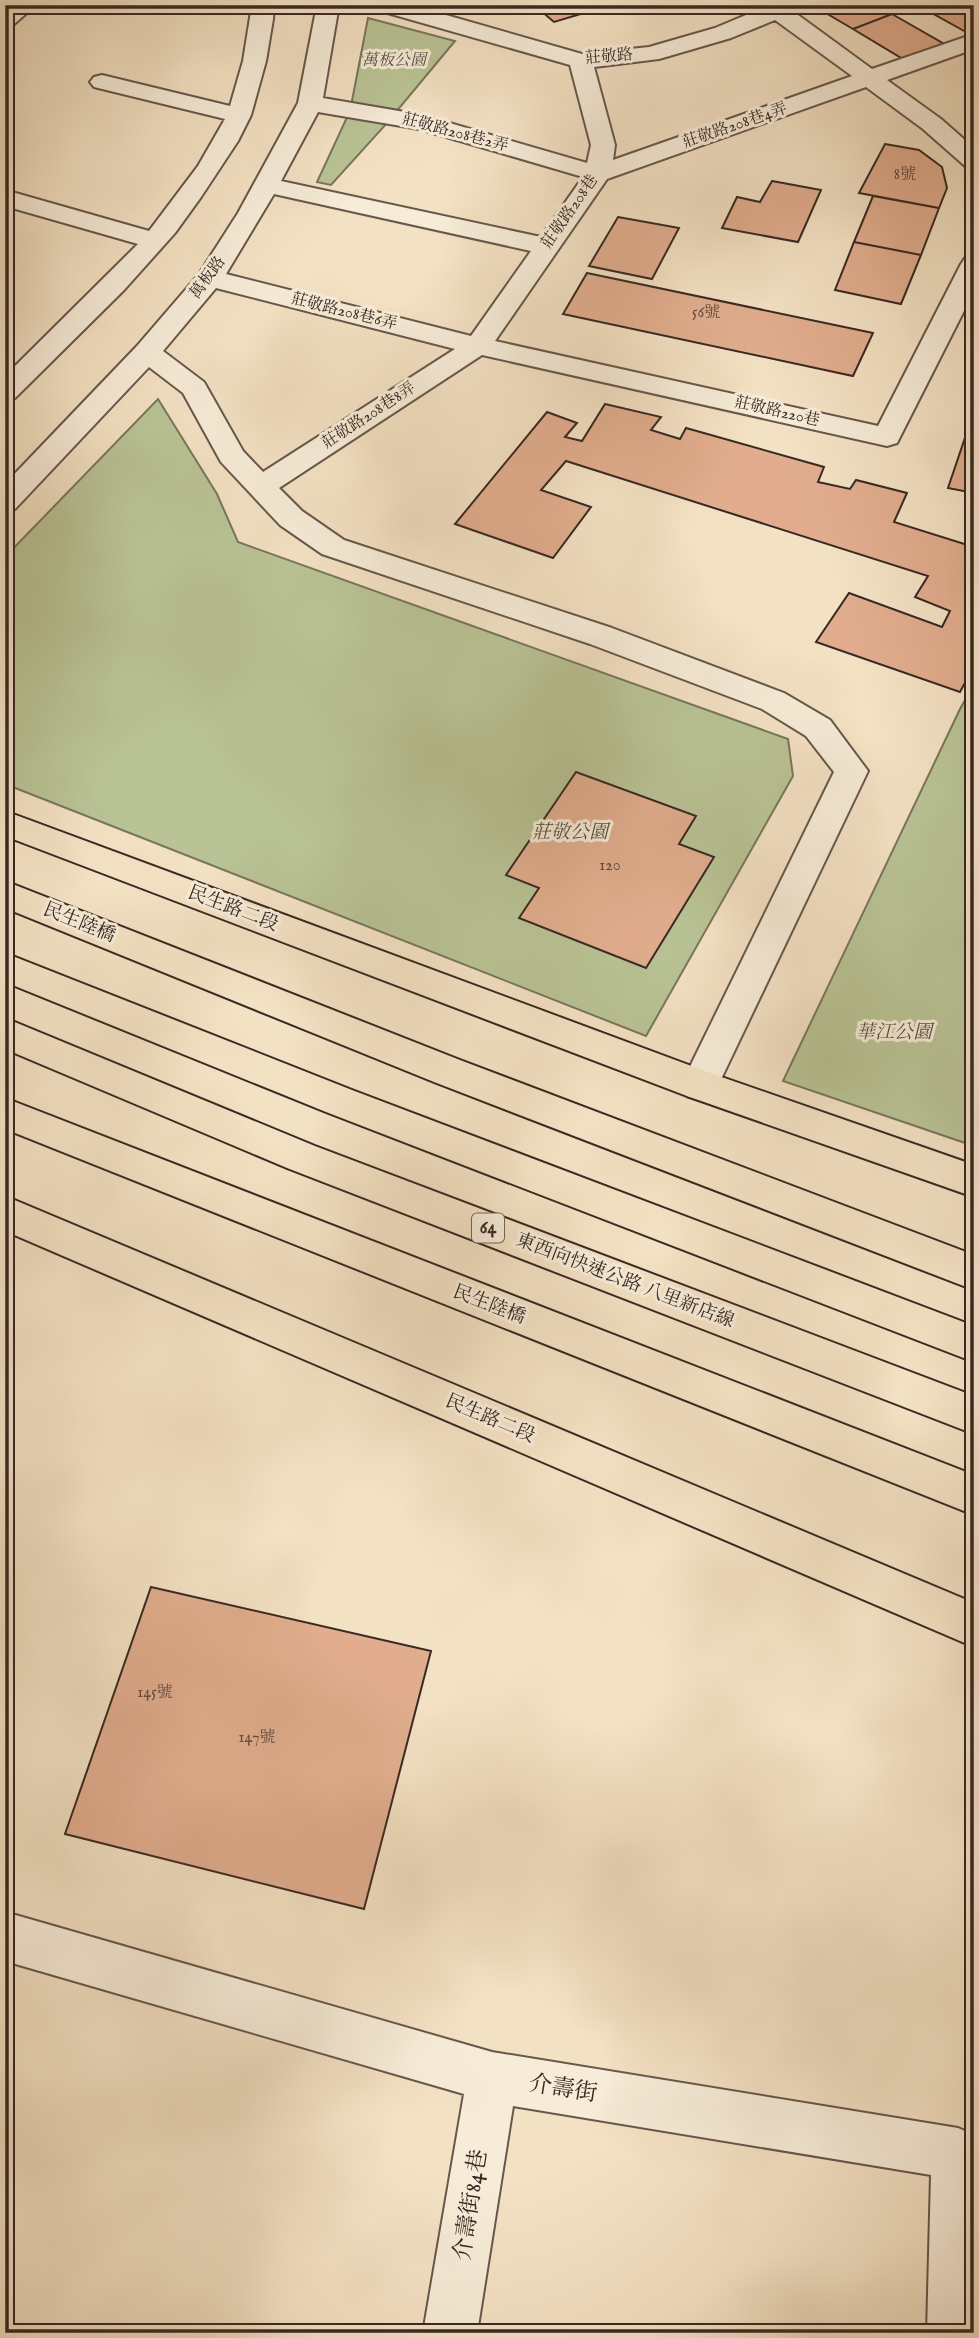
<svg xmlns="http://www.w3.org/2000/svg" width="979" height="2338" viewBox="0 0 979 2338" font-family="'IM FELL English','Noto Serif TC',serif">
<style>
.green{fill:#b9c395;stroke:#78765c;stroke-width:2}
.building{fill:#e1ad8e;stroke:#382924;stroke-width:2}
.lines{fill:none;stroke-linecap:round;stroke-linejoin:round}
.minor-casing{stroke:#67574c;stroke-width:4}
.major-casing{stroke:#382924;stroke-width:4}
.highway-casing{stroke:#382924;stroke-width:4}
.minor{fill:#f7ecd8;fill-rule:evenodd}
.major{fill:#f3e1c3;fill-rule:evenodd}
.highway{fill:#f3e1c3;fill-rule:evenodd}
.labels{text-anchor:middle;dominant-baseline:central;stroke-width:6;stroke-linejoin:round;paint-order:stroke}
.far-street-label{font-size:16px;fill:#382924;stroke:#f7ecd8}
.far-park-label{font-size:16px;font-style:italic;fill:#585040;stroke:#f7ecd8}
.number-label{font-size:16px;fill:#624a3e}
.shield{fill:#f7ecd8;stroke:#71645a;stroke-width:2}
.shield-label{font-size:18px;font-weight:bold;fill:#382924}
.park-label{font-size:19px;font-style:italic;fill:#585040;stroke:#f7ecd8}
.street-label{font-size:19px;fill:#382924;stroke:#f7ecd8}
.near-street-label{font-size:23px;fill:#382924;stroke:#f7ecd8}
</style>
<rect width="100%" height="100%" fill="#f3e1c3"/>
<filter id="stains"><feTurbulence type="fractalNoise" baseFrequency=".00286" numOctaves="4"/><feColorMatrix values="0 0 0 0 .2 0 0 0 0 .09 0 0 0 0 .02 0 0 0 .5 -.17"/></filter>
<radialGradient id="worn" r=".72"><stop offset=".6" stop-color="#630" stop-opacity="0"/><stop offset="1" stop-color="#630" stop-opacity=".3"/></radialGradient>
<path class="green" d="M368,18L455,41L396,112L351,106Z
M348,115L388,122L331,185L317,182Z
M158,399L217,494L238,542L788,739L793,776L646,1036L5,784V557Z
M974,684V1146L783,1081L960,709Z"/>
<path class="building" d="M534,5H611L554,22Z
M841,5H877L892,14L853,29L824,12Z
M945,5H974V29L966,32L930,12Z
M892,14L946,45L908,62L853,29Z
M885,144L919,150L942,167L947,188L939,208L859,193Z
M772,181L821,190L798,242L722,228L737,197L760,202Z
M873,196L939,208L921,255L854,242Z
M618,217L679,228L652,279L589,266Z
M854,242L921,255L901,304L835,290Z
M587,273L873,333L853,376L563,314Z
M605,404L661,417L651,430L680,439L686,428L824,467L818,482L850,489L856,480L907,493L894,522L974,547V666L960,692L816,642L849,593L942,627L950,611L915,597L928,576L566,461L541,490L591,507L553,558L455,524L547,412L577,423L565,437L582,441Z
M974,411V493L948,488Z
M576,772L696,816L679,844L714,857L646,968L519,918L539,888L506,875Z
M151,1587L431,1651L364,1909L65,1834Z"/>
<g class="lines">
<g class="minor-casing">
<path id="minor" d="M10,5H36L13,25L5,27V9Z
M252,5H274L273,19L266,61L251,115L238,141L201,197L175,233L124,290L15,398L5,400V376L138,244L5,206V190L149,231L198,166L225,119L94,87L90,82L94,77L102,75L230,106L243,61Z
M317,5H339L323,98L422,115L587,163L591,145L570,65L377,10L374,5H411L582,54L649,47L715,28L770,5H801L794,12L872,69L974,34V49L887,80L941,119L974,148V168L965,166L923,129L866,87L607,179L495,341L878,426L961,264L965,258L974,256V291L897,443L887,446L482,355L279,488L302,511L344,540L612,628L784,693L830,720L868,771L713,1096L700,1100L687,1096L681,1085L834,772L806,736L762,709L590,644L322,554L280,525L221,462L183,393L149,367L15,509L5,511V484L137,346L199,274L238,213L298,103ZM775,20L852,76L613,160L615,145L594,67L659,59L731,38ZM318,112L419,129L583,177L541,237L281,181ZM274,194L531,251L471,336L226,274ZM216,288L455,349L263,472L243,451L204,382L163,351Z
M5,1912L492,2052L958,2128L974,2135V2333H927L931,2175L513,2106L477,2333H423L464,2094L5,1961Z"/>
</g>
<g class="major-casing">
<path id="major" d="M5,811L713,1074L974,1165V1197L687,1096L5,836Z
M5,881L460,1060L974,1255V1290L434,1082L5,908Z
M5,1098L974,1475V1515L5,1129Z
M5,1196L974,1603V1647L5,1231Z"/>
</g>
<g class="highway-casing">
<path id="highway" d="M5,953L352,1090L974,1326V1362L326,1112L5,982Z
M5,1018L315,1146L974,1396V1434L287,1168L5,1049Z"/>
</g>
<use href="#minor" class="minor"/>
<use href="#major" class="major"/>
<use href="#highway" class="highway"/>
</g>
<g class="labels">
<g class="far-street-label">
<text transform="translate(609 57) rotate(-5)">莊敬路</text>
<text transform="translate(735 126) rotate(-19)">莊敬路208巷4弄</text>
<text transform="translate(455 133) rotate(15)">莊敬路208巷2弄</text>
<text transform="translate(570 212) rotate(-55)">莊敬路208巷</text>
<text transform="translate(208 278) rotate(-54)">萬板路</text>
<text transform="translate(344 312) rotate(14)">莊敬路208巷6弄</text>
<text transform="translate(777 412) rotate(13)">莊敬路220巷</text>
<text transform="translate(369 416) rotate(-33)">莊敬路208巷8弄</text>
</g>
<g class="far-park-label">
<text x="394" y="61">萬板公園</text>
</g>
<g class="number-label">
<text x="905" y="175">8號</text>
<text x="706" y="313">56號</text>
<text x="610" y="866">120</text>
<text x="155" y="1693">145號</text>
<text x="257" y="1738">147號</text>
</g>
<rect class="shield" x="472" y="1213.5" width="32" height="29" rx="5"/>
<g class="shield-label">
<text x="488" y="1228">64</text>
</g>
<g class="park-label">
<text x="570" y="833">莊敬公園</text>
<text x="894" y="1033">華江公園</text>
</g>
<g class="street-label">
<text transform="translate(233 909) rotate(21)">民生路二段</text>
<text transform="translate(79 923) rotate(22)">民生陸橋</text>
<text transform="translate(625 1281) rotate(21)">東西向快速公路 八里新店線</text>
<text transform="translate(489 1305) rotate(21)">民生陸橋</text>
<text transform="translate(490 1419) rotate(23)">民生路二段</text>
</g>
<g class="near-street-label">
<text transform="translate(563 2089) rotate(9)">介壽街</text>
<text transform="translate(471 2205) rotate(-81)">介壽街84巷</text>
</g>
</g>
<rect width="979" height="2338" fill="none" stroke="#f3e1c3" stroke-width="28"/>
<rect x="7" y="7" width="965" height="2324" fill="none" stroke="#382924" stroke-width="3.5"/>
<rect x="14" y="14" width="951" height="2310" fill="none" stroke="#382924" stroke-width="2"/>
<rect width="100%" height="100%" filter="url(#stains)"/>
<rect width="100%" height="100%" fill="url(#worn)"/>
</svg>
